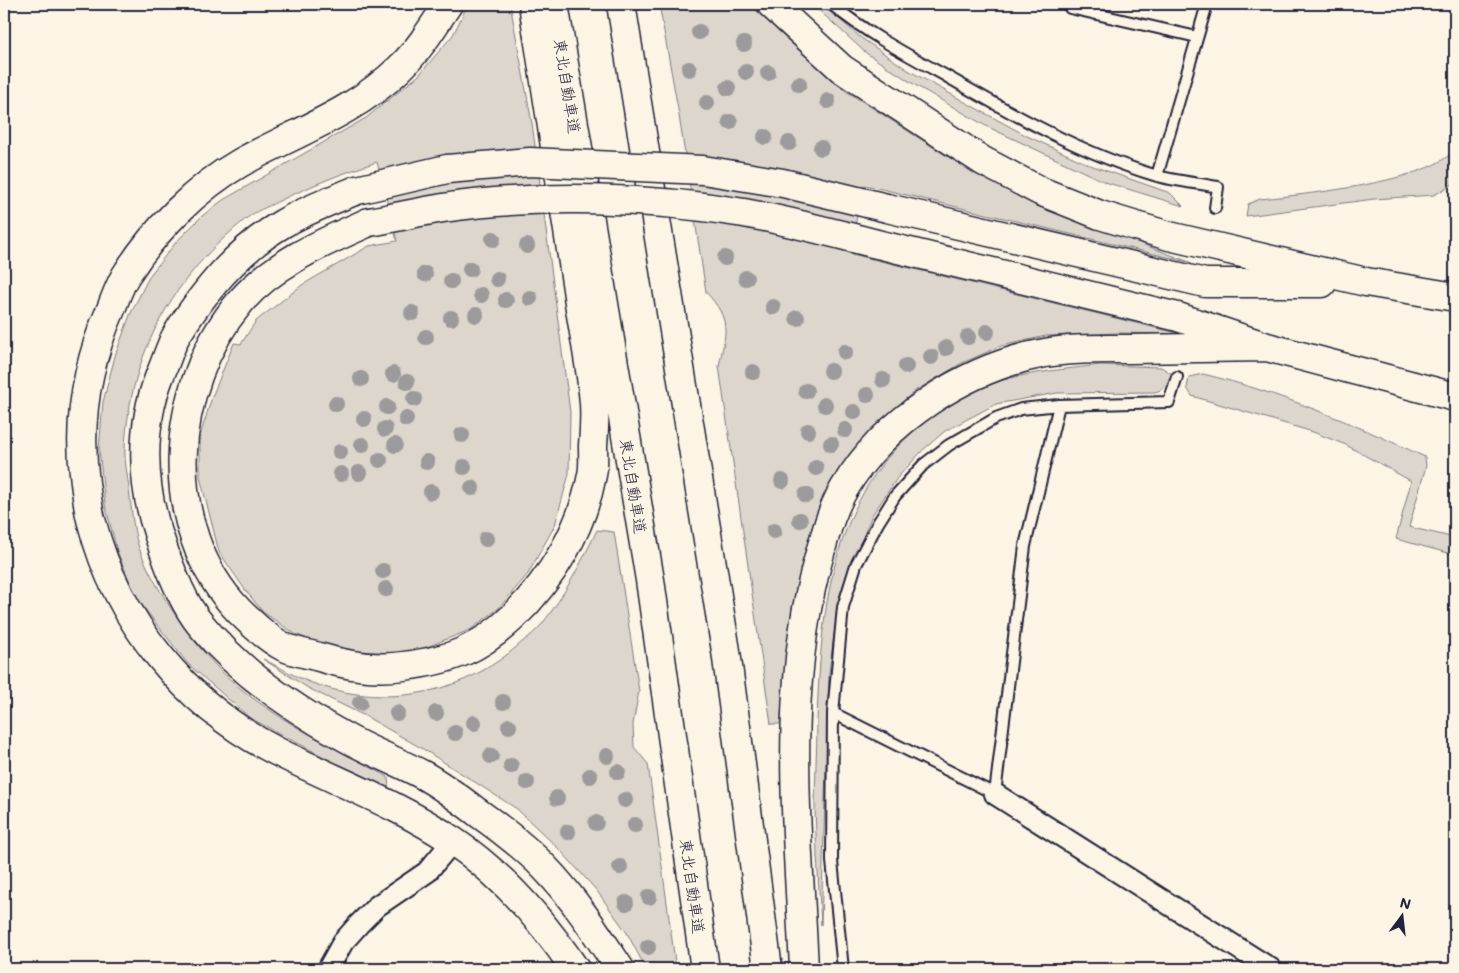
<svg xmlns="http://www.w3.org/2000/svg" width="1459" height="973" viewBox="0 0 1459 973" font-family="Mali,'Klee One',sans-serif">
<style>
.green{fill:#dcd6cc;stroke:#7f7c84}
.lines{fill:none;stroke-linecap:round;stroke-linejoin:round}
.lane-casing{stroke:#22223b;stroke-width:14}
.street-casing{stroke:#22223b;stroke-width:24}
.secondary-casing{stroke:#22223b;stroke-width:31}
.highway-casing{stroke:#22223b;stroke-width:31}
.lane{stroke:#fcf5e5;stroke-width:10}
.street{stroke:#fcf5e5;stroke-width:20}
.secondary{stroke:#fcf5e5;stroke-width:28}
.highway{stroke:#fcf5e5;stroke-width:28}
.highway-bridge-casing{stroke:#22223b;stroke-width:31;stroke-linecap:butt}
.highway-bridge{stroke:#fcf5e5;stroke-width:28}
.tree{fill:#9d9a9b}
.labels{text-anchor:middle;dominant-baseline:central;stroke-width:4;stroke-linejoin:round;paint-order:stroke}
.street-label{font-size:16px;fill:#22223b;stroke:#fcf5e5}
</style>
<rect width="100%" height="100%" fill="#fcf5e5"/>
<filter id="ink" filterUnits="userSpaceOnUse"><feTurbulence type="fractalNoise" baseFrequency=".02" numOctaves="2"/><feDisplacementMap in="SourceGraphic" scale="10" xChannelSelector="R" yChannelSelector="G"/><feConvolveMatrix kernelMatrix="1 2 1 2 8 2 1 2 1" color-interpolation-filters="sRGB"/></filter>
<g filter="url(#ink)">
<path class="green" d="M468,4H510L532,123L570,412L569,474L555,525L528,574L498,609L470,630L419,650L384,656L362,654L324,645L295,634L263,612L246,591L219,552L200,477V436L212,397L234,343L241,344L256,321L302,285L369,246L397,241L377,162C342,173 310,186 277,202C268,207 255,211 247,218C173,277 130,353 125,447C124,461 128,476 129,490C132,510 133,535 141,553C157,592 191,641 221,671C268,717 331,745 388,777L389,791L250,718L188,664L137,599L117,551L105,504L99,450L103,402L115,356L130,315L150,275L177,241L202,216L223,200L366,118L418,76L453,35Z
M659,4H754L779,32L843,89L953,160L1024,199L1192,263L865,185L848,253L1181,334L1117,333L1046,336L1001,346L962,363L915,391L885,417L850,458L806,554L792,610L780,724H771L719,366C726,331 732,321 706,292L678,109Z
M812,4H822L860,37L908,70L972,106L1027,136L1090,165L1170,193L1183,206L1105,182L986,126L915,85L866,53Z
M1455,148V183L1434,195L1374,199L1246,216L1248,204L1260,199C1300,195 1435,182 1455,148Z
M1100,365L1161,367L1172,374L1161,390L1155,392L1057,393L996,404L945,431L923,450L898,477L872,515L839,597L829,673L821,925C819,886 816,847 815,808C815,779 817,750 817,721C821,604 832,483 939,412C957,399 978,387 999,381C1032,372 1066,369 1100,365Z
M1203,374C1279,392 1354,424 1425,457L1426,466L1409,527L1455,538V555L1396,539L1411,481L1346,445L1313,432L1192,396L1187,388L1189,377Z
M597,530L614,532L639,691L633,724L634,747L648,764L676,969H646L627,933L597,891L561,851L517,809L423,749L365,716L308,688L263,659C281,668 299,679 318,685C390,709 467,693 522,642C529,637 536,631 542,624C565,595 581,563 597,530Z"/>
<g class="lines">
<g class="lane-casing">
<path id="lane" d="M831,4C866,33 906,54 946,76C1012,114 1081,153 1154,175C1174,181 1197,183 1218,187L1215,208
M1070,8L1197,37
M1157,176L1205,11
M833,713L995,794L1025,546L1059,405
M843,969L832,861L833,713L843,607L856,565L878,523L895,496L923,465L949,445L996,418L1021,409L1059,405L1169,402L1177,377"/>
</g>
<g class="street-casing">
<path id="street" d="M995,794L1271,969
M328,969L343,942L359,924L377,906L427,872L453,841"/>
</g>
<g class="secondary-casing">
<path id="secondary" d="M448,4C433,27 419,50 399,69C354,113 294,133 240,163C196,188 155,230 128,272C120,283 116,297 111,309C86,365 77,423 85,483C87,496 88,510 92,523C117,621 187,706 276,751C335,781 398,804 453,841C502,874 542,920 575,969"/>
</g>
<g class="highway-casing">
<path id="highway" d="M554,4L650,580L705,969
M621,4L726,651L768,969
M771,4L842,69L983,161L1040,191L1100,215L1169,236L1366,282L1455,297
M357,190C332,200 306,210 282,224C238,250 204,291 177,334C170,346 166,362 160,375C140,426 141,484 159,536C168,564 182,603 201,625C239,671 292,708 343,736C369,751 397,761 423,775C441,785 460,799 477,812C501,829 525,847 545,868C574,898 597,934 620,969
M887,208L1205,283H1322
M369,222C324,242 274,263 241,301C168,387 159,528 239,611C252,624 268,639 284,647C295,652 308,654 319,657C348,666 374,670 404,666C451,660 478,650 513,617C552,579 582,529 592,475C594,466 593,455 593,446C594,432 595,417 594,403C591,365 582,326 577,289C562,194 548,99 533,4
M877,244L1178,317L1267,347L1455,397
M804,969C798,832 781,687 820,553C826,532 832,509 844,489C884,420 967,367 1045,353C1073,348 1104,349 1132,349C1177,348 1222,348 1267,347"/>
</g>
<use href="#lane" class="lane"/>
<use href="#street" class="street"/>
<use href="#secondary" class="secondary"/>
<use href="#highway" class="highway"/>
<g class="highway-bridge-casing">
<path id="highway-bridge" d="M357,190L447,169L530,162L703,170L783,183L887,208
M369,222C394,218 418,212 443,208C538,194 650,197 744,213C789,221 833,233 877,244"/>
</g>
<use href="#highway-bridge" class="highway-bridge"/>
</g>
<g class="tree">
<circle cx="699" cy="32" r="8"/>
<circle cx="744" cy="44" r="8"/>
<circle cx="689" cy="69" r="8"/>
<circle cx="746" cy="72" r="8"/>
<circle cx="768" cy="73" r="8"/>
<circle cx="799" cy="84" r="8"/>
<circle cx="728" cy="88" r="8"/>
<circle cx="828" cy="101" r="8"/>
<circle cx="707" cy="103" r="8"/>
<circle cx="730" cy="122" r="8"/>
<circle cx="765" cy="137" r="8"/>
<circle cx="789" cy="143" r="8"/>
<circle cx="821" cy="148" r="8"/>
<circle cx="493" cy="239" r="8"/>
<circle cx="527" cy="246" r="8"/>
<circle cx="725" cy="258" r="8"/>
<circle cx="470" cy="269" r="8"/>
<circle cx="425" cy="274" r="8"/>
<circle cx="746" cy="278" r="8"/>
<circle cx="497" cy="279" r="8"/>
<circle cx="451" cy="281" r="8"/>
<circle cx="481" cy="295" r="8"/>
<circle cx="530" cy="298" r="8"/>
<circle cx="506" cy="300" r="8"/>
<circle cx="773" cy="307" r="8"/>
<circle cx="412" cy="313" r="8"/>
<circle cx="476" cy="315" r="8"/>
<circle cx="451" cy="318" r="8"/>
<circle cx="797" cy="318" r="8"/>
<circle cx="987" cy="332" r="8"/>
<circle cx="426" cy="337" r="8"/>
<circle cx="968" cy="337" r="8"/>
<circle cx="946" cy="348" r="8"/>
<circle cx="845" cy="352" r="8"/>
<circle cx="931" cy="357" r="8"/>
<circle cx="906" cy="366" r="8"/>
<circle cx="831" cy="371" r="8"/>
<circle cx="753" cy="372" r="8"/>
<circle cx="393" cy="374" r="8"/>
<circle cx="361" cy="379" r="8"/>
<circle cx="883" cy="380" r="8"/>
<circle cx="407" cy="382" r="8"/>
<circle cx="806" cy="391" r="8"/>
<circle cx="867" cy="395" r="8"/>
<circle cx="414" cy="399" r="8"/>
<circle cx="336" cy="404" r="8"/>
<circle cx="825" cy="405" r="8"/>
<circle cx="387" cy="407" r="8"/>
<circle cx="854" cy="412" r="8"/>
<circle cx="364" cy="419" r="8"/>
<circle cx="406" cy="419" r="8"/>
<circle cx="385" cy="429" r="8"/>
<circle cx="845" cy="430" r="8"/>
<circle cx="808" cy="431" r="8"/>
<circle cx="462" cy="435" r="8"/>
<circle cx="831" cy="444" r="8"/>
<circle cx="362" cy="445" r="8"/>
<circle cx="395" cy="445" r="8"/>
<circle cx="340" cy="452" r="8"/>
<circle cx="380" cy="460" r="8"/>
<circle cx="427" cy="462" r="8"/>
<circle cx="464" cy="467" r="8"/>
<circle cx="816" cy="468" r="8"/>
<circle cx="359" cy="473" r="8"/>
<circle cx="341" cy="474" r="8"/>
<circle cx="782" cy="481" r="8"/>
<circle cx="472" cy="488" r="8"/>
<circle cx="431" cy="492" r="8"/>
<circle cx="806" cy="495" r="8"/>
<circle cx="800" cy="520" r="8"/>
<circle cx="774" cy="531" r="8"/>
<circle cx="486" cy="539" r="8"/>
<circle cx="383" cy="571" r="8"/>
<circle cx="386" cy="589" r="8"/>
<circle cx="503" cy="702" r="8"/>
<circle cx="360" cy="703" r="8"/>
<circle cx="397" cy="713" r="8"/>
<circle cx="436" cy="713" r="8"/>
<circle cx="474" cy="723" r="8"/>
<circle cx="509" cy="726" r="8"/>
<circle cx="455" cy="733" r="8"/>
<circle cx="491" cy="756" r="8"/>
<circle cx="607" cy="756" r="8"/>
<circle cx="511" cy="766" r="8"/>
<circle cx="618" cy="772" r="8"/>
<circle cx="590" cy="776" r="8"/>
<circle cx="527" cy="782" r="8"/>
<circle cx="557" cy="798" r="8"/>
<circle cx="625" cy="800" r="8"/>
<circle cx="596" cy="823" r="8"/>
<circle cx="635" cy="825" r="8"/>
<circle cx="568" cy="832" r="8"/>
<circle cx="620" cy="867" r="8"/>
<circle cx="649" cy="897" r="8"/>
<circle cx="626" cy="903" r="8"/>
<circle cx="648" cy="947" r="8"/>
</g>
</g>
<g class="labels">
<g class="street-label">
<text transform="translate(568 86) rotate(81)">東北自動車道</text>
<text transform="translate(634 486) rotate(81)">東北自動車道</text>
<text transform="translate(693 886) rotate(82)">東北自動車道</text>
</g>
</g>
<rect width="1459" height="973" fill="none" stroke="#fcf5e5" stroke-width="20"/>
<rect x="10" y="10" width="1439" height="953" fill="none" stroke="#22223b" stroke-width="2" filter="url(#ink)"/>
<g transform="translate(1402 916) rotate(15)" stroke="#fcf5e5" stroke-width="4" paint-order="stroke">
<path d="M0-4L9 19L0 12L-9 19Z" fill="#22223b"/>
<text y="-8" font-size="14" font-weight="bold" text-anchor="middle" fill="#22223b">N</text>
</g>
</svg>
